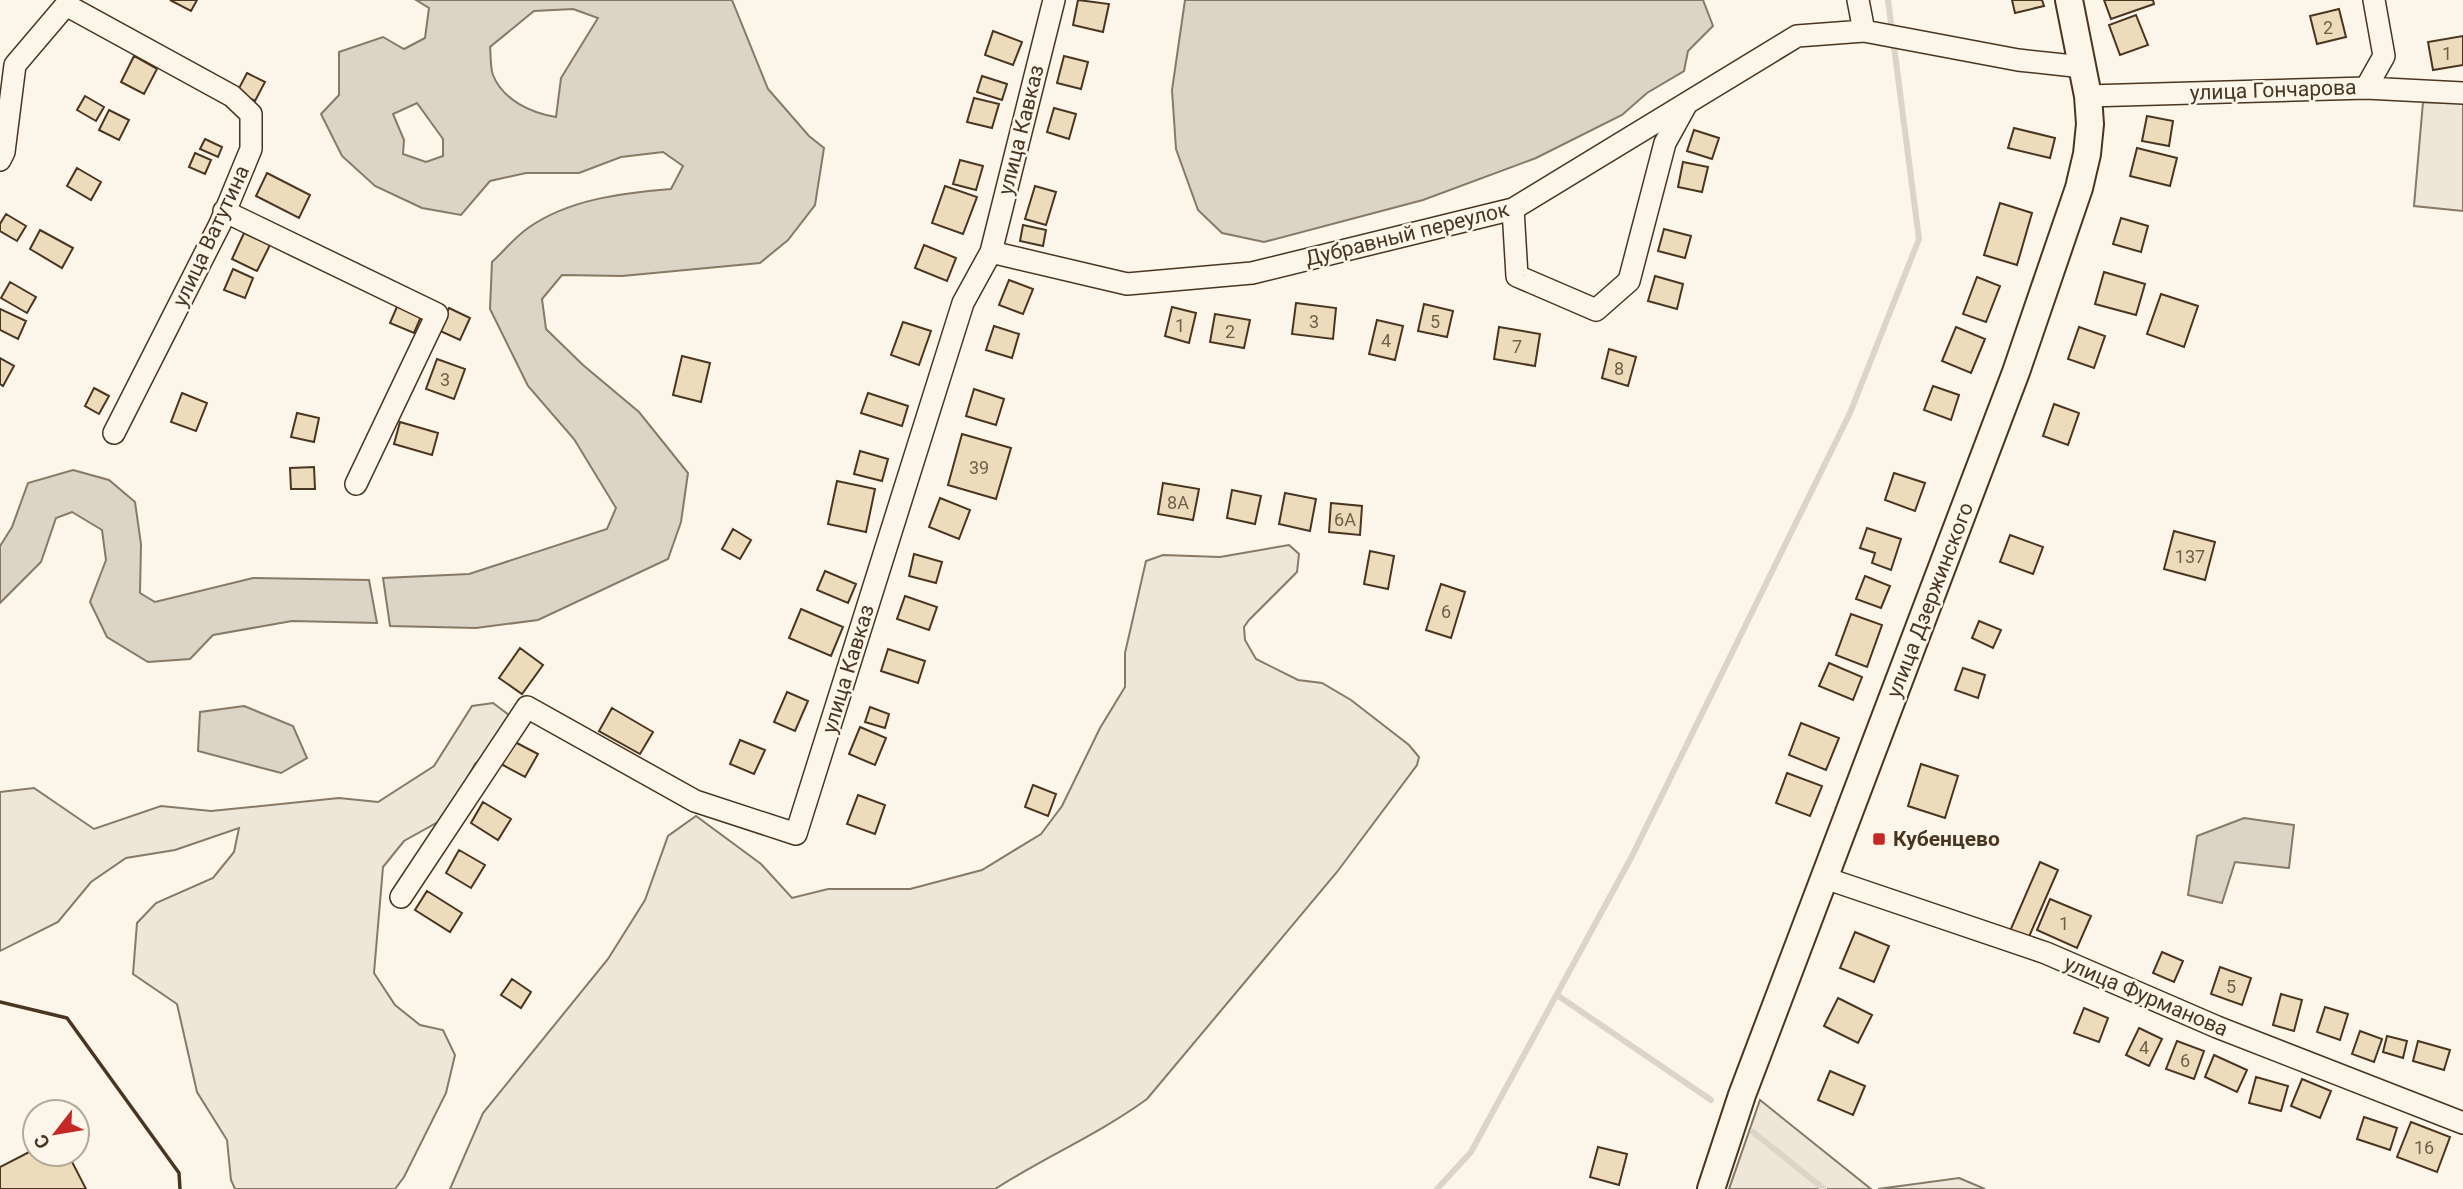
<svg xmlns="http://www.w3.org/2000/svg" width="2463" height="1189" viewBox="0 0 2463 1189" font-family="Roboto,sans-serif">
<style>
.green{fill:#ede6d9;stroke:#887966;stroke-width:2}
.water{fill:#dcd4c6;stroke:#887966;stroke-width:2;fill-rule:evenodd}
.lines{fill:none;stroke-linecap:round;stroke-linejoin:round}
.stream{stroke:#dcd4c6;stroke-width:6}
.building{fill:#ecdcbc;stroke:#4a3520;stroke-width:2}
.minor-casing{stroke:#4a3520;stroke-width:24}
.major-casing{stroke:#4a3520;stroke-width:30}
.minor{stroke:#fbf6e9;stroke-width:21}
.major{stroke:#fbf6e9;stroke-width:26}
.wall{stroke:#4a3520;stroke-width:3.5}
.poi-dot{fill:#c62828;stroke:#fbf6e9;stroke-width:2.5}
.labels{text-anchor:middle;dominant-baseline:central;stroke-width:5;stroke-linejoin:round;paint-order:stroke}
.number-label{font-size:18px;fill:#725f47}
.street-label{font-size:21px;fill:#4a3520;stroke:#fbf6e9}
.poi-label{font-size:21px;font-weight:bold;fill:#4a3520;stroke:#fbf6e9;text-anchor:start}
</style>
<rect width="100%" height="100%" fill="#fbf6e9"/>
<path class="green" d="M2423,102L2463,103V211L2414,206Z
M1289,545L1299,554L1297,572L1249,620L1244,627L1245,640L1256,659L1298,680L1322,683L1351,700L1409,745L1419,757L1417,765L1337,872L1147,1099C1099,1134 1045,1157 995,1189H450L483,1113L608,959L645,900L668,836L696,816L761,864L792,898L828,889H910L982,870L1041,834L1062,806L1100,728L1125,687V653L1146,561L1163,555L1220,557Z
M493,703L513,718L509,733L475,764L445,818L404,841L383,867L374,973L395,1005L420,1025L443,1030L455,1055L446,1093L404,1177L395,1189H235L231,1180L227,1140L197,1092L177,1004L133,974L137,923L156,903L213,878L234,852L239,828L175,850L126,858L91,882L58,922L0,951V792L34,788L94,829L161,806L211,811L339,798L378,802L434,766L472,706Z
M1760,1100L1871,1189H1729Z
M1959,1178L1985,1189H1878Z"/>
<path class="water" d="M416,0H732L768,89L809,136L824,148L815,205L788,240L760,263L622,276L562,275L542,299L546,329L583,365L639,412L688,473L681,522L668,559L538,620L476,628L390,626L383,578L469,574L607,529L616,508L574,439L528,386L490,309L492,262C504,251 515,237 528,228C569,199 623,193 671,189L683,166L663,152L621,157L579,173H526L490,181L461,215L422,208L375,186L342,156L321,114L339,95V52L383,37L404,49L425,38L429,8ZM573,9L598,18L561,78L556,117C531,113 503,100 493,75C490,67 491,55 490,47L534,11ZM417,103L443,139V156L426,162L403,154L404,140L393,114Z
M1185,0H1703L1713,26L1688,51L1684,71L1647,93L1622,115L1536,158L1423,200L1264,242L1222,233L1198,210L1176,149L1172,90Z
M73,470L109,480L135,502L141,544L140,593L155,602L253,578L369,580L377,623L292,621L213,635L190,659L148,662L107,637L90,602L106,560L102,530L72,512L56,518L41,562L0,603V546L12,527L28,483Z
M244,706L293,726L307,758L281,773L198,751L200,712Z
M2244,818L2294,825L2289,868L2235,862L2222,903L2188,895L2197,836Z"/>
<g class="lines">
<path class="stream" d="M1557,995L1711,1100
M1753,1132L1824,1189
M1437,1189L1471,1152L1631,858L1850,413L1919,239L1888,0"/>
</g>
<path class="building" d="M170,0H197L191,11Z
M1078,0L1109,4L1103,32L1073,25Z
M2012,0H2042L2044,6L2015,13Z
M2104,0H2153L2154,4L2111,19Z
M2339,9L2346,37L2317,44L2310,16Z
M2136,15L2148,45L2120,55L2109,25Z
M993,31L1022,42L1013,65L985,55Z
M2463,36V65L2433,70L2428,42Z
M134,56L157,69L144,94L121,82Z
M1064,56L1088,62L1081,89L1057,83Z
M247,73L265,82L255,101L237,92Z
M982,76L1007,84L1002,100L977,92Z
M85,96L104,107L96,121L77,110Z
M974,98L999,104L992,128L967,122Z
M1054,108L1076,114L1069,139L1047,132Z
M109,110L129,120L119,140L99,130Z
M2147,116L2173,121L2169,146L2142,141Z
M2014,128L2055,138L2050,158L2008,148Z
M1694,130L1719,138L1712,159L1687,151Z
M205,139L222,147L218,157L200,149Z
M2137,148L2177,158L2170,186L2130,176Z
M195,153L211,160L205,174L189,167Z
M960,160L983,166L976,190L953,184Z
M1683,162L1708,167L1702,192L1678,187Z
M77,168L101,182L91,200L67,186Z
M267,173L310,195L299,218L256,196Z
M945,186L977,197L963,234L932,223Z
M1035,186L1056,192L1046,225L1025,219Z
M2000,203L2032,213L2017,265L1984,255Z
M6,214L26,226L17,241L0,231V224Z
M2121,218L2148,226L2141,252L2113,244Z
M1023,225L1046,230L1043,246L1020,241Z
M1664,229L1691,236L1685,258L1658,251Z
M40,230L73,248L62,268L30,249Z
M244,233L270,245L257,271L232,259Z
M924,245L956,258L947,281L915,268Z
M233,269L253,278L245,298L224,290Z
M2104,272L2145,284L2136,315L2095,304Z
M1655,276L1683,284L1677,309L1648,301Z
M1977,277L2000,286L1986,322L1963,314Z
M1009,280L1033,289L1023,314L999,305Z
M10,282L36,297L27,313L1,298Z
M2161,294L2198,306L2184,347L2147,334Z
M399,302L423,312L414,333L390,323Z
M1296,303L1336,308L1333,339L1292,334Z
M1424,304L1453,311L1447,337L1418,331Z
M1172,307L1196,313L1189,343L1165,336Z
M449,308L470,318L460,340L438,330Z
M0,309L26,321L18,339L0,330Z
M1215,314L1250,320L1244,348L1210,342Z
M1377,320L1403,326L1395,360L1369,354Z
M903,322L931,331L919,365L891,355Z
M994,326L1019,334L1012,358L986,350Z
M1499,327L1540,334L1535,366L1494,359Z
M1956,327L1985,339L1971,373L1942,361Z
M2079,327L2105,336L2094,368L2068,359Z
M1609,349L1636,357L1628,386L1602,378Z
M682,356L710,363L701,402L673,395Z
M0,358L14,366L3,386L0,384Z
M437,359L465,369L454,399L426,389Z
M1933,386L1959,395L1951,420L1924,410Z
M94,388L109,396L99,414L85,406Z
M974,389L1004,399L996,425L966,416Z
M182,393L207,403L196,431L171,422Z
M868,393L908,406L902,426L861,413Z
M2054,404L2079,413L2068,445L2043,436Z
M297,413L319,418L314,442L291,437Z
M400,422L438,433L432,455L394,444Z
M962,434L1011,448L996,499L948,485Z
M860,451L888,459L882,481L854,474Z
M314,467L315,489H291L290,468Z
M1894,473L1925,483L1915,511L1885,500Z
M837,481L875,489L866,532L828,524Z
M1163,483L1199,489L1193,520L1158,514Z
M1232,490L1261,496L1255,524L1227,518Z
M1285,493L1316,499L1310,531L1279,524Z
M940,498L970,510L959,539L929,527Z
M1331,503L1362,506L1360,535L1329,532Z
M1867,528L1901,539L1891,570L1872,563L1875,553L1860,548Z
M733,529L751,540L740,559L722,549Z
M2174,531L2215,542L2205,580L2164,569Z
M2010,535L2043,547L2033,574L2000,562Z
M1370,551L1394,556L1388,589L1364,584Z
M914,554L942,562L936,583L909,576Z
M825,571L856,584L848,603L817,590Z
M1865,576L1890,586L1881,608L1856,599Z
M1441,584L1465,592L1451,638L1426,630Z
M905,596L937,607L929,630L897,619Z
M801,609L843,627L831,656L789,638Z
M1851,614L1882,625L1867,667L1836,655Z
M1979,621L2001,630L1993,648L1972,638Z
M520,648L543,665L522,694L499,678Z
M888,649L925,661L918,683L881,671Z
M1829,663L1862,677L1853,700L1819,686Z
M1963,668L1985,675L1978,698L1955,690Z
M787,692L808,701L795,731L774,722Z
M870,707L889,714L885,728L865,722Z
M612,708L653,732L640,754L599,731Z
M1801,723L1839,738L1826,770L1789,755Z
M860,727L886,738L875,765L849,754Z
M740,740L765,750L754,774L730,764Z
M513,741L538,754L525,777L501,764Z
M1921,764L1958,776L1945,818L1908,806Z
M1787,773L1822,786L1810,816L1776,803Z
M1033,785L1056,794L1048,816L1025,807Z
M858,795L885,805L875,834L847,824Z
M483,802L511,819L498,840L471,823Z
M459,850L485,865L471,888L446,873Z
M2040,862L2058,870L2028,939L2010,931Z
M427,891L462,913L450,932L415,910Z
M2050,899L2091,916L2077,948L2037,930Z
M1855,932L1889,946L1874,982L1840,968Z
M2162,952L2183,961L2174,982L2153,973Z
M2220,967L2251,978L2242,1005L2211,994Z
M512,979L531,992L521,1008L501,995Z
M2281,994L2302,1000L2294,1031L2273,1025Z
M1838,998L1872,1015L1858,1043L1824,1026Z
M2325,1007L2348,1014L2340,1040L2317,1032Z
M2084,1008L2108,1018L2099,1042L2074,1033Z
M2139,1028L2162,1039L2149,1066L2126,1055Z
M2360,1031L2382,1039L2374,1062L2352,1054Z
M2387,1036L2407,1041L2403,1058L2383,1052Z
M2177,1041L2204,1051L2194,1079L2166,1069Z
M2418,1041L2450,1050L2444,1070L2413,1061Z
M2214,1055L2247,1070L2237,1092L2205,1077Z
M1830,1071L1865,1086L1853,1115L1818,1100Z
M2256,1077L2288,1086L2281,1111L2249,1103Z
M2302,1079L2331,1091L2320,1118L2291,1106Z
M2364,1117L2397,1128L2390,1150L2357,1139Z
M2411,1122L2450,1137L2437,1172L2397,1157Z
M1598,1147L1627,1154L1619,1185L1590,1177Z
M35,1149V1154H68L86,1189H0V1167Z"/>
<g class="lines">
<g class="minor-casing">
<path id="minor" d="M1858,0L1864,31L2018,60L2083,67
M66,5L232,96L251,114V149L220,224L114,433
M2366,88L2463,93
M2088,96L2366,88L2384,56L2374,0
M0,160L4,152L15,65L66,5L68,0
M1513,209L1517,276L1596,310L1629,281L1665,143L1686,105
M224,211L437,314L356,484
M991,252L1127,284L1252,273L1513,209L1797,36L1864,31
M1825,878L2046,953L2217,1027L2463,1123
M401,897L527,707L695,801L796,834L963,303L991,252L1054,0"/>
</g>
<g class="major-casing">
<path id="major" d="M1711,1189L1742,1095L2016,372L2079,188L2087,154L2090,124L2088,96L2069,0"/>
</g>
<use href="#minor" class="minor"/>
<use href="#major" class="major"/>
<path class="wall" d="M0,1002L67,1018L179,1173L180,1189"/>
</g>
<rect class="poi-dot" x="1872" y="832" width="14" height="14" rx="3.5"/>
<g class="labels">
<g class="number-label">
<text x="2328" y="27">2</text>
<text x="2447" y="53">1</text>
<text x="1314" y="321">3</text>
<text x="1435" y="321">5</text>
<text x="1180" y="325">1</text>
<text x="1230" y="331">2</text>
<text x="1386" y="340">4</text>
<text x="1517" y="346">7</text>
<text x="1619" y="368">8</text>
<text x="445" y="379">3</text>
<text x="979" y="467">39</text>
<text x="1178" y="502">8А</text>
<text x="1345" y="519">6А</text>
<text x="2190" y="556">137</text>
<text x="1446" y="611">6</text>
<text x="2064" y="923">1</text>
<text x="2231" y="986">5</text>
<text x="2144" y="1047">4</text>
<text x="2185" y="1060">6</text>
<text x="2424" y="1147">16</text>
</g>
<g class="street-label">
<text transform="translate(2273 90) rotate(-2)">улица Гончарова</text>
<text transform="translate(1021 130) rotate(-76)">улица Кавказ</text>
<text transform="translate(1407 234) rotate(-14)">Дубравный переулок</text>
<text transform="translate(211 236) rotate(-65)">улица Ватутина</text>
<text transform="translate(1930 600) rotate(-69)">улица Дзержинского</text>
<text transform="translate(848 669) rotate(-73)">улица Кавказ</text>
<text transform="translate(2146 996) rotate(23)">улица Фурманова</text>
</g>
<g class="poi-label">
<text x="1893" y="839">Кубенцево</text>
</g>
</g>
<g transform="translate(56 1133) rotate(239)"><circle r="33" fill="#fbf6e9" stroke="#b4a999" stroke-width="2"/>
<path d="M0-5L12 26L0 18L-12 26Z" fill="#c62828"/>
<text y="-10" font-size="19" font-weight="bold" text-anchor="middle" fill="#4a3520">С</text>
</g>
</svg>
